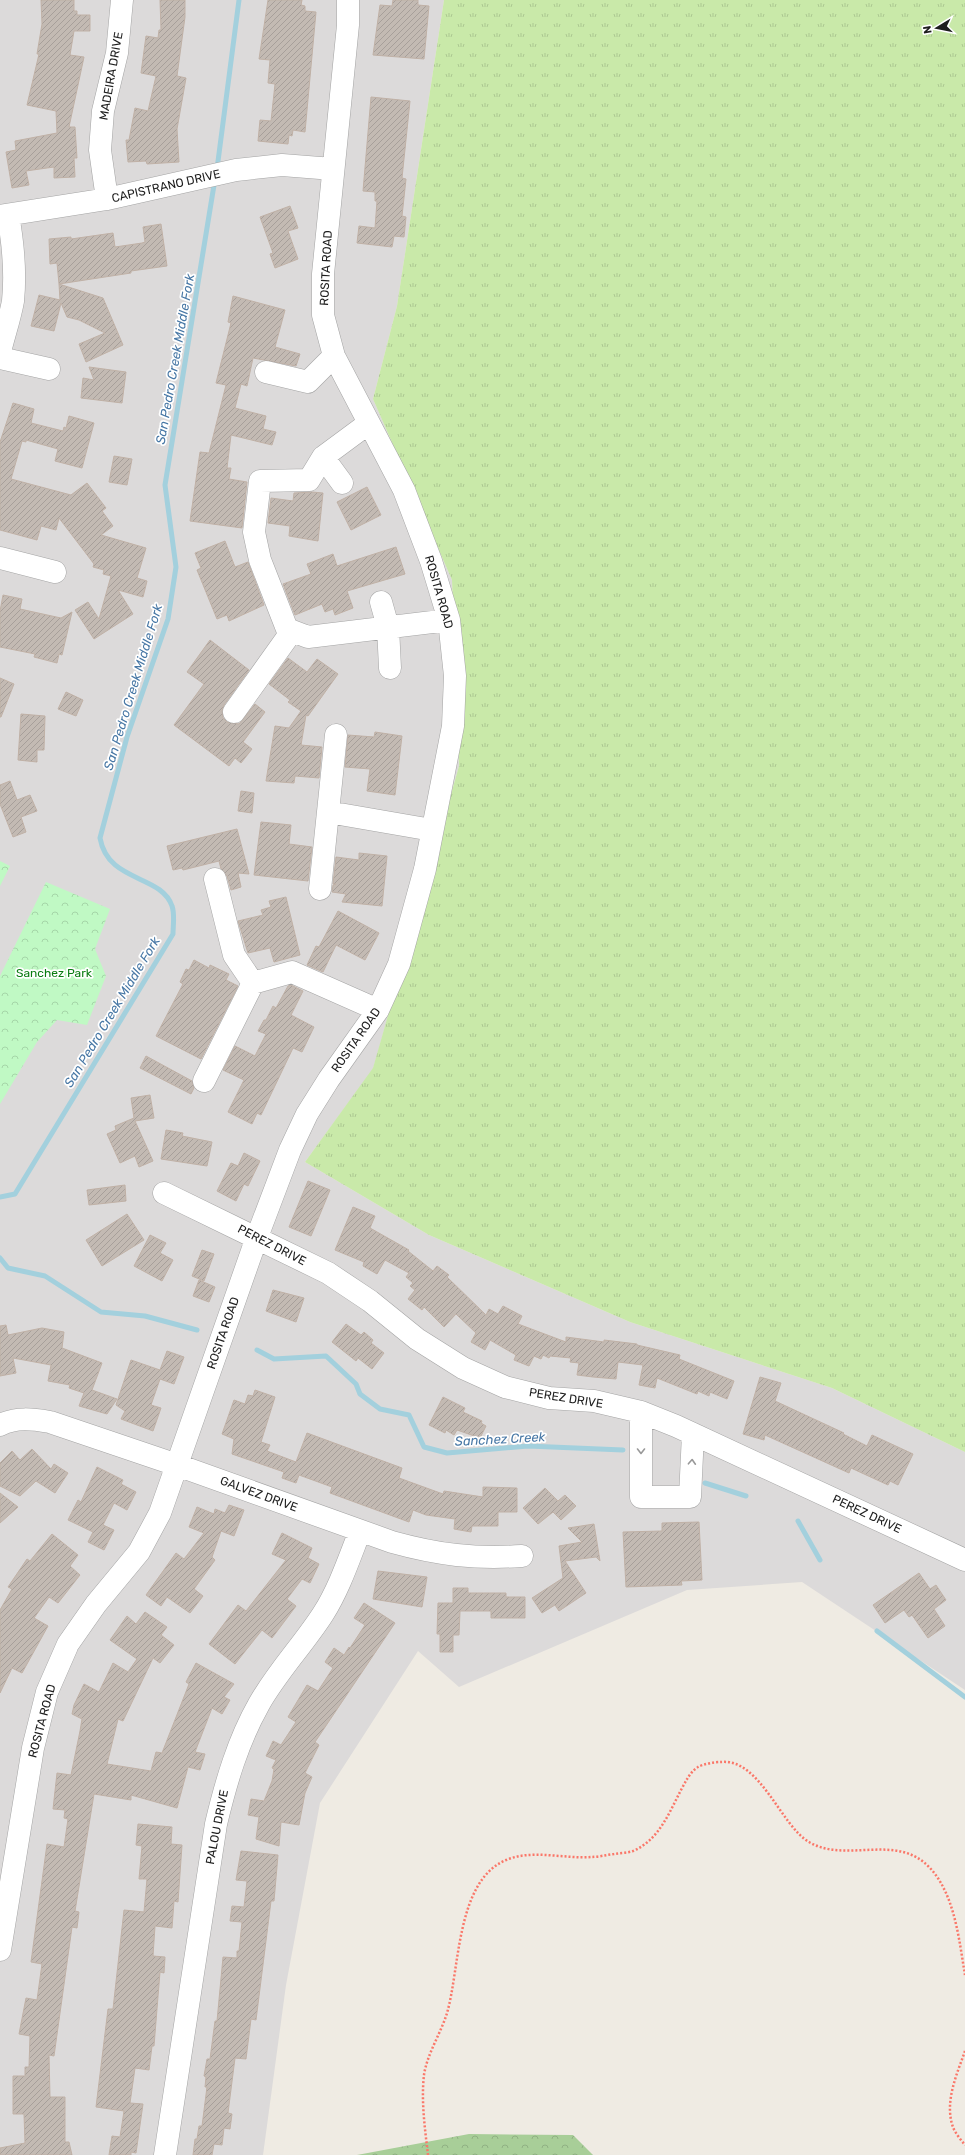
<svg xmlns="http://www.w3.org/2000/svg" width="965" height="2155" viewBox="0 0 965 2155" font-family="Rubik,sans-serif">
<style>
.residential{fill:#dcdada}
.grass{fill:url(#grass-tufts)}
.forest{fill:url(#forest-crowns)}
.park{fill:url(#park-crowns)}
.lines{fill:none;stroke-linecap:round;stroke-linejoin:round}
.stream{stroke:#a3d0dd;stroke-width:5}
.building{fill:url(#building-hatch);stroke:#c0b1a6}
.minor-casing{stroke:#a4a4a4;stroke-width:23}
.path{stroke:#fa7769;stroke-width:2.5;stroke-dasharray:2 2;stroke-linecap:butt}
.minor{stroke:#fff;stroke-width:22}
.oneway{stroke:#999}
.labels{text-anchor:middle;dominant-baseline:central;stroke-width:3.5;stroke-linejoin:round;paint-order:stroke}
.street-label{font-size:12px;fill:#1d1d1d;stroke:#fff}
.park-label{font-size:12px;fill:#0b7c13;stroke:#fff}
.water-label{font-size:13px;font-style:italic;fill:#4777a5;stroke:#fff}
</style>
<defs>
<pattern id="grass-tufts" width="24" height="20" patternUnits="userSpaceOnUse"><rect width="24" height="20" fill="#c9e9a9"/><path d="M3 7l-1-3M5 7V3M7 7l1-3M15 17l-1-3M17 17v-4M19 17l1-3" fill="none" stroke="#acc791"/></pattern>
<pattern id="forest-crowns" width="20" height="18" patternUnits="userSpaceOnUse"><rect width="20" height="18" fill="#a8ce98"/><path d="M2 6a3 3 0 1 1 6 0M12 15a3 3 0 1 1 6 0" fill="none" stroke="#90b083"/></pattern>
<pattern id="park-crowns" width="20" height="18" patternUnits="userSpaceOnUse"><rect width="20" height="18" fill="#c0f9c4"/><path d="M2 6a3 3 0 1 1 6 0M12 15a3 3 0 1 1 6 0" fill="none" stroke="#a5d5a8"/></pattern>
<pattern id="building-hatch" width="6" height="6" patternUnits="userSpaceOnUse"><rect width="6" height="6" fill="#c3bab3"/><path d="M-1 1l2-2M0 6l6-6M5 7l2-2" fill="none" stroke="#a79f9a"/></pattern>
</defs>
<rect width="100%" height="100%" fill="#efebe3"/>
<path class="residential" d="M0,0H444L397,306L373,399L452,580L459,766L373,1069L305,1162L429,1235L630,1322L832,1388L965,1452V1690L802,1582L687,1590L459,1687L418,1651L320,1803L286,1985L263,2155H0Z"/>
<path class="grass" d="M444,0H965V1452L832,1388L630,1322L429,1235L305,1162L373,1068L459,766L452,580L373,399L397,306Z"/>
<path class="forest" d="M469,2134L573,2135L593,2155H357Z"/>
<path class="park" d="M0,861L10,866L0,886Z
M46,882L110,909L95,949L106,976L87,1025L57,1020L37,1042L0,1104V976Z"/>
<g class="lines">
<path class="stream" d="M217,169L239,0
M0,1197L15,1194L173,934C173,926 175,914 172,906C161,874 108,883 100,838L127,737L168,619L176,567L165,485L215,179
M0,1258L8,1268L45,1276L101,1312L145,1316L197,1330
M257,1350L274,1359L326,1356L356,1384L360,1394L380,1409L409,1415L424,1447L447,1453L528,1446L623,1450
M705,1483L746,1496
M798,1521L820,1560
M877,1631L965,1697"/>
</g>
<path class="building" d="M41,0H74V11H77V15H90V31H74L70,55L84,57L69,127H75L77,158H74L75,177L54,178V167L26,171L29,185L12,188L6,152L16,150L15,141L57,133L56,111L27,105L39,54H37L42,24Z
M160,0H185V17L177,76L186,78L177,129L179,162L147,164L146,161L128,162L126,140H129L135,108L148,111L156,76L141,73L146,36L158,38L159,30H161Z
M268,0H302L301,5L305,6V11L316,12L305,132L293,130L292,136L289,135L288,144L258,141L260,120L271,121L275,84L268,83L270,60L259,59Z
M393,0H418V5L429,6L424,59L373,55L380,5L392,6Z
M371,97L410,101L402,178L406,179L402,216L406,217L404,237L394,236L392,247L357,243L359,226L375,228L377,201H375V192L363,191Z
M290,206L298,228L288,231L298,259L275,268L270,254L273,253L260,217Z
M161,224L167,266L131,271V273L59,284L57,263L50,264L49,239L71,237V239L113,233L115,247L142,243L145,242L143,227Z
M59,284L103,298L123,345L86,362L79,344L105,333L79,320L67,317L61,303L54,331L31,326L39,295L60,300Z
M233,296L285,310L275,347L300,354L296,366L253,358L247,386L241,384L235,408L266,416L263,429L276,432L272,445L231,435L227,468H231L229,479L247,482L242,528L190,521L200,452L209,453L226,385L216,383L231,323L228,322Z
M89,367L126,372L122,403L81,398L83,378L94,380Z
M13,403L34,409L31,423L63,431L64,427L66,428L69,416L94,423L82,468L55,461L58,449L26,440V442L22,441L11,479L71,495L87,483L106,508L102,511L113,526L101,535L146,548L137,578L147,581L143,597L118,590L133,614L94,639L75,610L88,602L99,619L111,576L103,574L104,570L93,567L94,564L59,518L56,530L41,526L37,540L0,530V442Z
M114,456L132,459L127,485L109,482Z
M367,487L381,515L351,530L337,502Z
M312,492L323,493L318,541L289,536L290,526L268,523L271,498L293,501L294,493Z
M225,541L235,567L248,562L264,605L229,621L227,615L217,619L197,570L201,568L195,553Z
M396,547L405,574L347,591L353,608L335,615L333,609L325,612L322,604L295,615L283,584L311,574L307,564L333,554L337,566Z
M3,595L22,599L20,609L61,618L72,612L62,655L59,654L57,663L34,657L35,654L0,647V611Z
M210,640L249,670L224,705L222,711L223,718L227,722L239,724L255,704L265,712L243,742L252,749L241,763L235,758L229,766L174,725L204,684L187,672Z
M288,658L307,672L317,659L338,674L308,716L306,715L301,745L322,747L319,778L295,776L294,783L266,781L275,726L289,728L301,711L288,702L290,700L269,684Z
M0,678L14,684L1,717H0Z
M66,692L83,700L76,716L58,709Z
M21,714L45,716L44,750H37V762L18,760Z
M375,732L402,736L395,795L367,791L370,769L345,767L348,735L374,737Z
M10,781L17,800L30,795L37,811L21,817L26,832L13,837L0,804V785Z
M241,791L254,793L252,813L238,811Z
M261,822L291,825L289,844L312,847L308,881L254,875Z
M237,829L249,874L238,873L241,887L231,890L227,876L221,869L219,861L183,870L182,868L173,870L167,846Z
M359,853L387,856L382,906L342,902L346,894L332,892L333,885L336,884H333L336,857L359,860Z
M286,897L300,955L274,962L270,948L248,953L238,921L263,915L261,910L271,907L269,901Z
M338,911L379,933L365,960L336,945L323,972L307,965L316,946L319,947Z
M194,960L209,968L210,965L229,974L226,980L238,986L201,1059L156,1036L183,984L180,982L186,969L189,970Z
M291,985L303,991L291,1015L314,1027L302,1052L293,1048L261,1115L257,1113L252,1124L228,1112L244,1080L223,1070L235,1046L255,1056L266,1034L258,1031L264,1020H266L273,1006L276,1008L288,986Z
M146,1056L192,1081L194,1088L191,1094L140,1068Z
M150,1095L154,1118L135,1121L153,1161L139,1167L135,1156L120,1163L107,1134L116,1130L115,1126L134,1118L131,1098Z
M166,1130L183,1133L182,1136L212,1142L207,1166L161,1159Z
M244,1153L260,1161L248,1186L244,1184L236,1201L217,1191L231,1163L238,1166Z
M308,1181L330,1190L311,1236L289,1227Z
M125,1185L126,1201L89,1205L87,1190Z
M353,1207L375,1216L370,1228L409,1250L408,1251L433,1271L437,1266L449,1275L447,1277L486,1315L489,1309L498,1314L503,1306L522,1316L518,1324L566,1342V1337L604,1342V1340L637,1344V1345L680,1355L679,1359L734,1381L727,1399L710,1392L709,1396L698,1391L697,1394L657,1378L655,1388L639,1385L643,1365L618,1362L616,1379L593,1377L577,1375L579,1363L570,1362L571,1358L550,1356L549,1358L543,1355L541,1359L534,1356L529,1366L514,1360L516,1355L490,1340L485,1350L471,1342L476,1333L456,1314L444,1327L424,1307L422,1310L408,1299L415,1290L410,1286L413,1283L406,1277L409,1273L385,1260L377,1274L363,1266L364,1262L335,1250Z
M127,1214L144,1240L102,1266L86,1240Z
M150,1235L166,1243L160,1253L173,1260L162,1281L134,1266Z
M202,1250L214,1254L204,1281L192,1276Z
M199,1280L215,1287L209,1302L193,1296Z
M273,1290L304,1298L296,1322L266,1311Z
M346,1324L361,1335L364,1332L373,1340L371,1343L384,1353L372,1369L358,1358L356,1361L332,1342Z
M6,1325L8,1335L42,1328L64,1332L62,1348L102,1363L92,1390L117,1399L107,1414L79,1406L84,1393L69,1388L70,1385L48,1381L51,1365L13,1358L16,1373L0,1376V1326Z
M167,1351L184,1357L174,1384L160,1379L151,1405L161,1408L153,1431L121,1419L125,1411L116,1405L131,1360L160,1370Z
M760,1377L781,1383L775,1401L844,1433L843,1434L867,1446L872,1435L913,1454L898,1485L890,1481L888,1485L851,1468L849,1473L765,1435L764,1440L743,1434Z
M255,1390L275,1397L261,1442L270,1445L267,1451L296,1462L307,1433L402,1468L399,1478L443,1494L444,1491L483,1497V1487L517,1488V1512H498V1526H472L471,1532L454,1529L455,1519L426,1515L413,1510L409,1522L330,1493L332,1487L299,1475L296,1483L282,1478L284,1472L232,1454L234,1439L222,1434L234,1400L245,1404L248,1395L253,1396Z
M443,1397L465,1408L463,1412L482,1421L481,1423L486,1426L480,1438L457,1430L454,1435L446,1430L445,1433L429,1425Z
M32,1449L51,1469L54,1464L68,1473L55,1493L36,1481L20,1496L0,1486V1463L12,1451L20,1460Z
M97,1467L123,1480L121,1484L136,1492L127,1510L114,1503L103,1525L114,1530L104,1550L88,1542L93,1532L68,1520L78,1500L81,1502Z
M545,1488L558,1501L565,1495L576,1506L561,1520L553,1512L538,1524L523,1508Z
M0,1493L18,1507L0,1523Z
M229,1505L244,1510L234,1536L221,1531L212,1557L215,1560L194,1589L203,1596L190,1613L167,1597L161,1606L146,1595L176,1553L184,1559L204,1533L189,1527L197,1507L214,1514L215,1509L225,1513Z
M699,1522L702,1580L681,1581L682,1585L626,1587L623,1532L662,1531V1523Z
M594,1524L600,1561L596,1557L565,1561L586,1593L559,1611L555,1605L542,1613L532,1598L563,1578L559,1546L582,1542L568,1528Z
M282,1533L312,1548L308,1558L319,1564L310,1583L302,1579L287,1599L296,1606L272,1638L262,1630L235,1664L209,1644L238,1605L246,1611L286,1560L272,1554Z
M52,1534L78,1555L70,1566L80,1575L58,1603L49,1597L34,1618L48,1626L22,1673L12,1668L0,1693V1610L12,1589L8,1587L27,1559L30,1561Z
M378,1571L427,1577L422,1607L373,1599Z
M919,1573L930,1589L936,1585L946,1600L934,1609L945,1626L928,1638L912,1615L909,1617L904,1610L885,1623L873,1605Z
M453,1588H468V1593H506V1597H525V1618H491V1611H460L459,1635H453V1652H440V1634H437L438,1603H453Z
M364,1603L395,1623L315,1742L319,1745L305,1773L312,1777L305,1793L299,1825L281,1822L279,1846L256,1839L259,1817L248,1815L251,1799L264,1801L272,1781L274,1769L272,1768L276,1760L266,1756L273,1741L281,1745L296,1722L288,1717L307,1685L318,1691L333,1668L325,1662L334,1648L344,1655L349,1647L350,1648L365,1625L354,1618Z
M145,1612L167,1627L161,1635L174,1645L160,1663L153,1658L123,1721L118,1719L107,1764L151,1771L156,1752L162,1753L189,1684L186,1682L196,1663L234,1684L224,1697L230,1700L222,1714L212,1708L195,1752L205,1754L200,1770L188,1767L177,1808L131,1795V1800L94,1794L75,1911L79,1912L77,1928L72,1927L54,2056L49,2055L50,2097H65V2142H69L72,2155H0V2148L25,2143L24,2114H13V2076H25V2067H29L30,2036L19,2034L26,1998L37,2000L42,1964L31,1962L47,1844L64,1847L68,1819L64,1818L65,1810L53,1809L57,1773L71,1775L80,1731L82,1719L72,1714L74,1705L84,1684L99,1692L113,1663L128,1672L137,1659L110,1640L127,1616L136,1624Z
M138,1824L172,1827L171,1844L182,1845L178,1902L174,1901L172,1928L155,1926L153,1956L165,1957L164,1973L160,1972L154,2046H152L149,2070L135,2068L130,2103L143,2104L136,2153L131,2152V2155H109L112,2136L120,2137L124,2111L96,2107L108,2009H113L124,1910L144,1912L147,1879H139L142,1846L136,1845Z
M241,1851L278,1855L274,1901H271L256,2020L251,2019L246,2059L235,2058L228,2113L232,2114L230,2129L224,2128L222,2145L214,2144L212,2155H193L195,2139H197L199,2126H202L207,2087H205L206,2077L204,2076L207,2059H210L215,2021H217L223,1957L237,1958V1951H239L242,1922L230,1921L232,1906L244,1907L247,1881L236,1880Z"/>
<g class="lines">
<g class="minor-casing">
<path id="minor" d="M107,199L100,150L103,111L117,53L122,0
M0,216L107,199L236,170L282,165L333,169
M0,352C4,335 10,318 13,301C16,272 13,243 8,215
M0,358L49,369
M266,372L308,382L334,356
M369,423L323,457L309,480L260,481L254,532L260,560L287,629L308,637L449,620
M323,457L342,483
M0,558L55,572
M381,602L388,627L390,668
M234,712L292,631
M328,812L336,735
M215,879L234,955L253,983
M320,889L328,812L432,830
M204,1081L253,983L292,972L378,1010
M164,1193L328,1273L370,1301L417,1339L463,1368L505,1387L549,1398L594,1401L641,1412L676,1426L965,1560
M641,1412V1497H690L693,1434
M0,1425C16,1417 32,1419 50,1422L177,1465L392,1542C439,1555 474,1559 522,1556
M0,1950L33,1748L47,1692L68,1644L96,1604L139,1552L160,1513L257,1237L290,1150L307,1114L329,1079L378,1010L399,964L425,869L453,726L455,676L449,620L431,561L404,490L334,356L323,315V274L348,25V0
M165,2155L216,1824C226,1782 238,1741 259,1704C277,1672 303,1645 323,1614C339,1589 349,1559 360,1531"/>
</g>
<path class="path" d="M965,2051C957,2074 944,2102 953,2127C955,2133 961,2140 965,2145
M428,2155C425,2129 421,2101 424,2075C427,2054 441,2033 447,2013C460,1969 456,1881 506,1860C532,1849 564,1859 591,1857C598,1857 606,1855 614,1854C620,1853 627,1853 633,1851C659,1840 669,1813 681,1790C686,1781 690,1772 698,1767C703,1764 715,1762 721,1762C760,1758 781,1826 809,1842C846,1864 897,1832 930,1868C955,1895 959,1940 965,1975"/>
<use href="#minor" class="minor"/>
</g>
<defs><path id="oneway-chevron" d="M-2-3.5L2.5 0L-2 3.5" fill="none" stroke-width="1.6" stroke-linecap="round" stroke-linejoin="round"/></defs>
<g class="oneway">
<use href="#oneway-chevron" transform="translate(641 1451) rotate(90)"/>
<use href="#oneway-chevron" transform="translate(692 1462) rotate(-87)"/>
</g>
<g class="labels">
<g class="street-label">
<text transform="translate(111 76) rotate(-80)">MADEIRA DRIVE</text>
<text transform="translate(166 186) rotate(-13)">CAPISTRANO DRIVE</text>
<text transform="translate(326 268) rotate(-87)">ROSITA ROAD</text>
<text transform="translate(439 592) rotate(74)">ROSITA ROAD</text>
<text transform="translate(356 1040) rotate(-55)">ROSITA ROAD</text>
<text transform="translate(272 1245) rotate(27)">PEREZ DRIVE</text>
<text transform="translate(223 1333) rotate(-71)">ROSITA ROAD</text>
<text transform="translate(566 1398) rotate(9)">PEREZ DRIVE</text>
<text transform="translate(259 1494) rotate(20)">GALVEZ DRIVE</text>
<text transform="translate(867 1514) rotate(25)">PEREZ DRIVE</text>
<text transform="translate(42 1721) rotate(-75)">ROSITA ROAD</text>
<text transform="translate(217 1827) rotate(-79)">PALOU DRIVE</text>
</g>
<g class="park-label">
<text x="54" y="973">Sanchez Park</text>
</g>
<g class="water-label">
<text transform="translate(175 359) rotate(-80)">San Pedro Creek Middle Fork</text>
<text transform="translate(133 687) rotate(-73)">San Pedro Creek Middle Fork</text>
<text transform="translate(112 1012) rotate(-59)">San Pedro Creek Middle Fork</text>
<text transform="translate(500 1439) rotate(-3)">Sanchez Creek</text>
</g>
</g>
<g transform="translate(937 28) rotate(260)" stroke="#ffffff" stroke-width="3" paint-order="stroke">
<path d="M0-3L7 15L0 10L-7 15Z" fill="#1d1d1d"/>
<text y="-6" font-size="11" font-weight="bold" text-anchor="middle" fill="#1d1d1d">N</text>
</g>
</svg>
